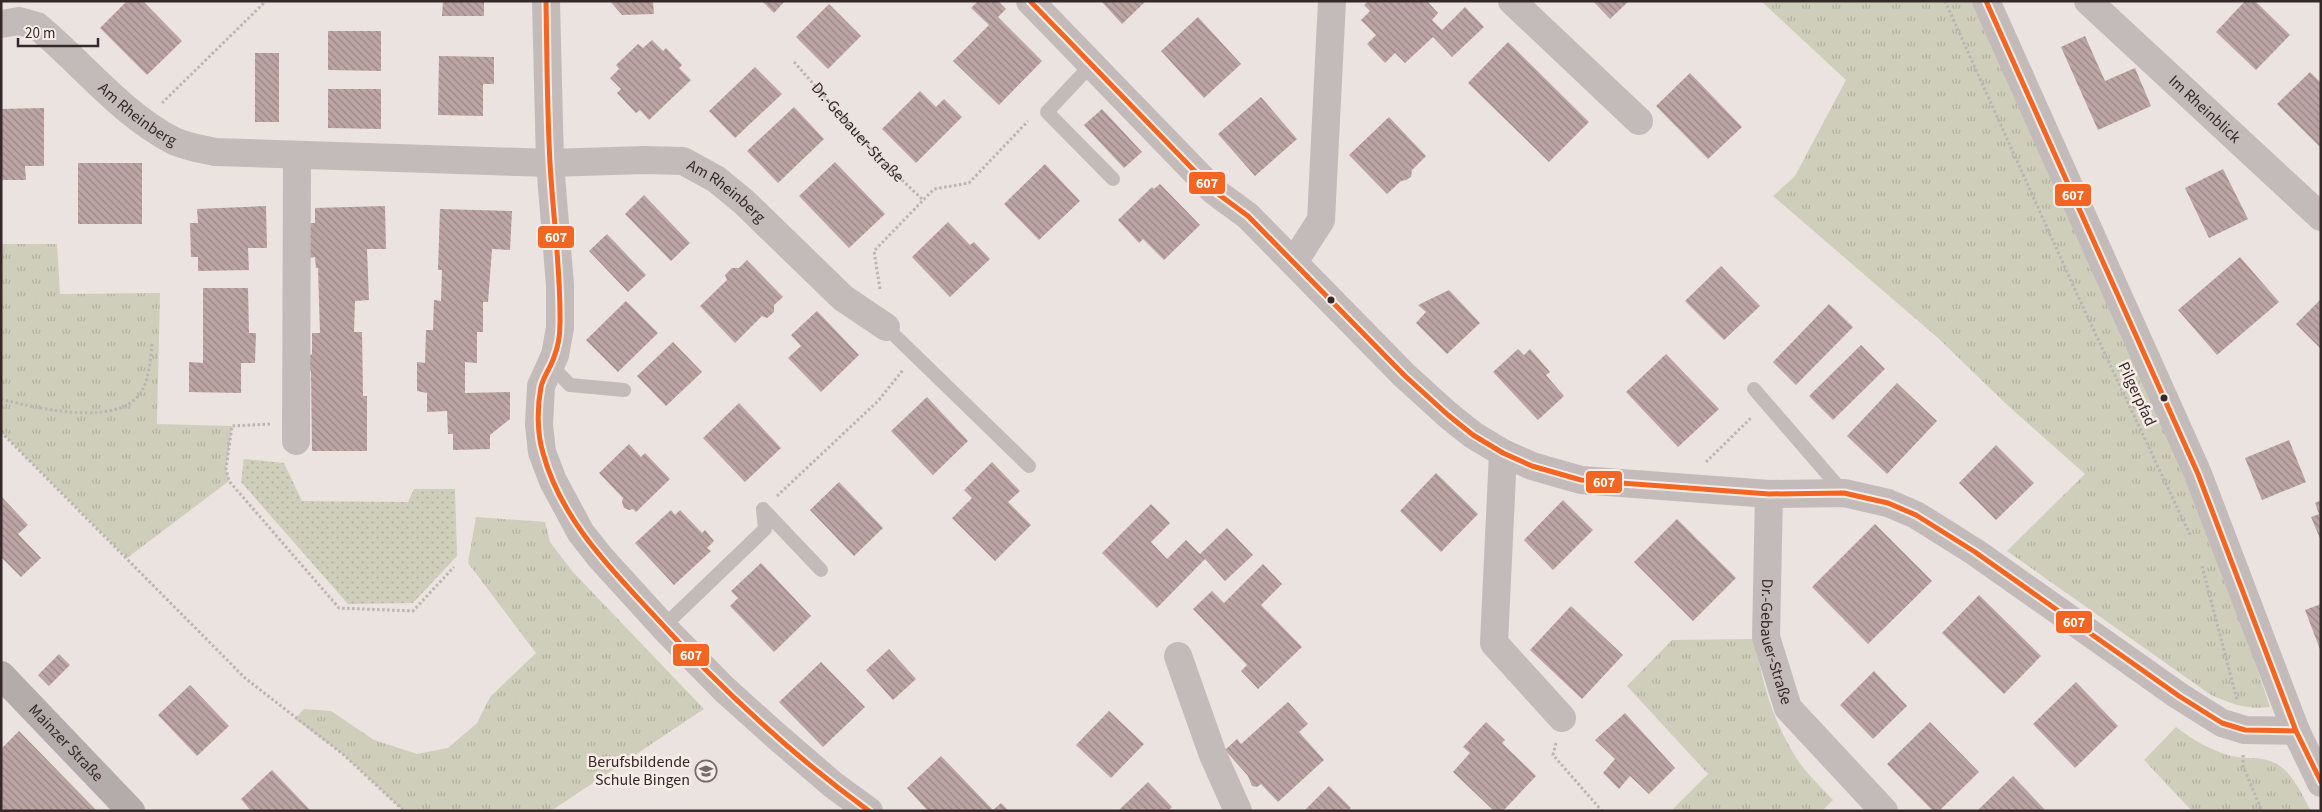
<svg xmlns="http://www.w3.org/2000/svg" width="2322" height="812" viewBox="0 0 2322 812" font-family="'Source Sans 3',sans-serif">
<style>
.grass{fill:url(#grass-tufts)}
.park{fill:url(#park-dots)}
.building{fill:url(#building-back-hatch)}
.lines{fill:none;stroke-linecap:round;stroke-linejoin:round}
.path{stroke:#bcb4b2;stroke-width:3;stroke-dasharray:2.5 2.5;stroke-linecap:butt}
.lane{stroke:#c3bbb9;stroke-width:14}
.street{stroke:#c3bbb9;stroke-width:28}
.secondary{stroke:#b4acaa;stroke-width:28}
.bus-1-casing{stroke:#f7ece7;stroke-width:9}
.bus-1{stroke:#f26522;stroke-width:5}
.bus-dot{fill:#342928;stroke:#f7ece7;stroke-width:2}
.labels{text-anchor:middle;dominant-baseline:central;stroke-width:5;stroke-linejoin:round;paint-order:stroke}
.street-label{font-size:16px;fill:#342928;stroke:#f7ece7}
.poi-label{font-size:16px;fill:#342928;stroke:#f7ece7;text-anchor:end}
.line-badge{stroke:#f7ece7;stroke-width:2}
.badge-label{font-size:14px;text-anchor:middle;font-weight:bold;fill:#fff}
</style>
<defs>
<pattern id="grass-tufts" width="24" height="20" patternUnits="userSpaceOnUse" patternTransform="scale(1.25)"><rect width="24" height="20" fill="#cfcebb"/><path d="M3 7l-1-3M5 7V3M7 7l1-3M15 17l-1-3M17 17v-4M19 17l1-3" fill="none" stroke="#b2b1a1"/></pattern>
<pattern id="park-dots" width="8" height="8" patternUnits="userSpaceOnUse" patternTransform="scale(1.25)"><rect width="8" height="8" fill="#cfcebb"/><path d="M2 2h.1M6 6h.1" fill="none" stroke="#b2b1a1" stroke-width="1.8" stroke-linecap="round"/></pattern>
<pattern id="building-back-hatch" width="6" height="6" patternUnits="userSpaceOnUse" patternTransform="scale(1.25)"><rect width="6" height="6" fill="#bca5a3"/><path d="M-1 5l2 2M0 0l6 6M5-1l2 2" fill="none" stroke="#9a8685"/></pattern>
</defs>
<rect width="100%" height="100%" fill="#eae3e0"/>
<path class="grass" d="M1761,1H1971L2189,484L2238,611L2270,707C2247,710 2232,704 2211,695L2007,551L2085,474L2004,402L1938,338L1773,196L1795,176L1846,80Z
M1,244H57L60,294L160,293L157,424L232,426L226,469L229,481L127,558L1,432Z
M476,517L545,522L550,542L572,571L704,709L551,811H404L344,755L295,719L304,709L331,711L374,740L417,754L448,748L477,723L490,697L536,653L468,563Z
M1755,639C1762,684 1774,725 1799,762C1809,776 1822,788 1833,800L1822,811H1671L1708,774L1627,686L1672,640Z
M2176,727C2193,740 2210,750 2231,756C2248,760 2265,755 2280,766C2294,776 2303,796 2311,811H2192L2144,760Z"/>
<path class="park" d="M244,459L284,463L302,501L408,502L414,489H455L457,556L413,603L348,604L241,482Z"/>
<path class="building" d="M127,1H143L182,41L147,75L100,28Z
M443,1H484V16H442Z
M610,1H653L654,14L622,15Z
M762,1H785L774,13Z
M978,1H998L1006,9L998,17L1042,61L999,105L953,61L989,25L971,8Z
M1101,1H1146L1122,24Z
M1368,1H1427L1438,13L1432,20L1442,30L1465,7L1484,27L1452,57L1433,37L1405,63L1395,53L1385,63L1367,44L1376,35L1361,20L1370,11L1364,5Z
M1593,1H1629L1610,19Z
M2245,1H2255L2290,35L2256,70L2216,32Z
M829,4L861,36L828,69L796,37Z
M1198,17L1241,64L1204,98L1161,51Z
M328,31H381V71L328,70Z
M2085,36L2105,81L2135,68L2151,106L2098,130L2061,47Z
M652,40L663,51L666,48L682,65L679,68L691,80L649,120L640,110L636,113L617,93L621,89L610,78L619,69L616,65L638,44L643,48Z
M1508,42L1589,122L1549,162L1468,83Z
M255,53H279V122H255Z
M439,56L494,57V84H483V116L438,115Z
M755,67L782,94L735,138L709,111Z
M2310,72L2321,83V148L2277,104Z
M1690,73L1742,127L1708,159L1656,106Z
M328,89H381V129L328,128Z
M920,91L936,107L944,99L962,117L916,163L882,129Z
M1261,97L1297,139L1255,176L1218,134Z
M794,107L824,139L778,183L747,151Z
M44,108V166H25L26,180H1V109Z
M1102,109L1142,152L1124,168L1084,125Z
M1389,117L1426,156L1412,170L1411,177L1406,180L1401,181L1387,194L1349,155Z
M835,162L885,214L849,248L799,196Z
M78,163H142V224H78Z
M1045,164L1080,201L1039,240L1004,204Z
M2223,169L2248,219L2209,238L2185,188Z
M1160,184L1200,225L1164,260L1143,239L1139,243L1118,220L1152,187L1154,189Z
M644,195L690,243L671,261L625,214Z
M266,206L267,248H248L249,270L198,271V257H191L190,223H198L197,209Z
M385,206L386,249H367L369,300L355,301L354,332H362L363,396H367V451H312L311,371L305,366L306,358L312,354V333H320L318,268H316L315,257L309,258L308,223H315V208Z
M440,209L512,211L510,250L492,249L488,302H483V332H477V363L465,362V393L510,392V419L490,435V449L453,450V434H448L447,411L427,412V393L417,391V362L425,363L426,330H433L434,300L441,301L442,270H438Z
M948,222L970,245L974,242L990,259L950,297L912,257Z
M607,234L646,275L628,292L589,251Z
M2240,257L2279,302L2217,355L2178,310Z
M747,260L783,297L774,305V312L767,318L762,316L735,343L700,306L727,280L725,275L732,268H739Z
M1721,266L1760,306L1724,340L1685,301Z
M203,288H248L249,333H256L255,363H241V393L189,392V362L203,363Z
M1449,290L1480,323L1447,354L1416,323L1426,312L1418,305Z
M2321,299V349L2296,324Z
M626,301L658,333L618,372L586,340Z
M1829,304L1853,327L1796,385L1773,362Z
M817,311L859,355L821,392L788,358L801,346L791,335Z
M673,342L702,372L666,406L637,376Z
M1861,345L1885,369L1833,420L1809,396Z
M1518,349L1524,355L1530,349L1550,372L1546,375L1564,396L1538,420L1493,372Z
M1666,354L1719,409L1678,447L1626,392Z
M1897,383L1937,421L1887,474L1847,436Z
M927,397L968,441L933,475L891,431Z
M739,403L781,448L745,482L703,438Z
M2289,440L2306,482L2262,500L2245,458Z
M629,444L641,457L645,453L670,479L636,512L633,509L629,510L624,508L622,502L623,498L599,473Z
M1996,445L2034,483L1996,520L1959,483Z
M992,462L1020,491L1008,502L1031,525L995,561L952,518L972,498L964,490Z
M1436,473L1478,514L1441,552L1400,511Z
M839,482L883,528L854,556L810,510Z
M1,496L28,525L18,534L41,558L21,577L1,557Z
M1563,500L1593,530L1553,570L1524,540Z
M2321,500V541L2311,517L2319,514L2315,503Z
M1151,504L1170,523L1151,542L1167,559L1186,540L1200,554L1227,528L1253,555L1225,581L1205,559L1157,608L1102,553Z
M671,510L675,515L680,510L702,533L705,530L714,541L707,548L711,551L674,585L635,543Z
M1677,519L1736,578L1693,621L1634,562Z
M1875,524L1932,581L1868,644L1812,587Z
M761,563L811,616L774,652L730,606L738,598L731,591Z
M1263,564L1282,584L1261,605L1302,647L1258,689L1241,671L1247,665L1193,609L1212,591L1224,603Z
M1979,595L2041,656L2004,694L1942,633Z
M2321,604V652L2305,610Z
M1571,606L1623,655L1582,699L1530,650Z
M889,649L916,679L893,700L866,670Z
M59,654L70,665L49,686L38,675Z
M821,662L865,707L823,747L779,702Z
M1874,671L1907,706L1873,739L1840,705Z
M2076,682L2118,726L2075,768L2033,724Z
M190,685L229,726L197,756L158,715Z
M1288,702L1308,724L1299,732L1324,760L1278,802L1261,784L1257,787L1252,786L1248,776L1225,750L1237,739L1241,744Z
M1109,711L1144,744L1111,778L1076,745Z
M1625,713L1675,768L1649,794L1630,776L1619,789L1603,773L1615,759L1595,740Z
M1486,722L1505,740L1502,743L1536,776L1503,811H1494L1453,772L1470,753L1463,747Z
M1930,722L1979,772L1939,811H1933L1887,764Z
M19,731L97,811H1V749Z
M941,756L993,810L1001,803L1009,811H928L907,788Z
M272,770L311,811H251L241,799Z
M2013,776L2046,811H1977Z
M1148,782L1172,807L1168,811H1118Z
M1329,786L1351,808L1348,811H1304Z"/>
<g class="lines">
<g class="path">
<path d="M1945,1L2076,292L2190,535"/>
<path id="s1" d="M794,62L882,161L923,200"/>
<path d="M162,103L266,1"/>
<path d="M880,289L874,251L934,189L969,183L1028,121"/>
<path d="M1,399C34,408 120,428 141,392C150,378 150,360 152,344"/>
<path d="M270,424L232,426L226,469L229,481L339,608L413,611L454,567"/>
<path d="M1,432L245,678L344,755L404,811"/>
<path d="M1706,462L1752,417"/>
<path d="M777,496L878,401L903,370"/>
<path d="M2202,566L2237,700"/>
<path d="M1556,743L1553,755L1602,811"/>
<path d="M2243,755V766L2262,811"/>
</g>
<path class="lane" d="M1092,64L1047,112L1113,179
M886,327L1029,466
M550,365L570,385L624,390
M1754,389L1843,492
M763,509L821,570
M664,626L765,529L763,509"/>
<g class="street">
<path d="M546,1L550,163L560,285V328L555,355L541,386L539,425L542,452L553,481L581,533L600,557L670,634L724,689L774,734L832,784L869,811"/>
<path d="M1030,1L1214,191L1248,216L1404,375L1448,415L1473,435L1503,453L1532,466L1581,480L1769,494L1844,493L1888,503L1916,515L1975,552L2179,696L2222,723L2245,730L2296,731"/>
<path d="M1512,1L1639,121"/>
<path d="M1986,1L2198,474L2296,731L2321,783"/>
<path id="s2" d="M2088,1L2321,217"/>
<path id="s3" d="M1,24L19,21L37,26C82,63 121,114 174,141C187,147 201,149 215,152L550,163L644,160L683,161L716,179L744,202L843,298L886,327"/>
<path d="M1294,262L1321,220L1332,1"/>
<path d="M296,441L297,155"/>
<path d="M1503,453L1494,643L1562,718"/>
<path id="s4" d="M1769,494L1766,637L1788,708L1884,811"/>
<path d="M1178,656L1213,755L1238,811"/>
</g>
<path class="secondary" id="s5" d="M1,675L131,811"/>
<g class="bus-1-casing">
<path id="bus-1" d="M546,1C547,55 547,109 550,163C553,217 561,270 560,324C560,334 558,347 554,357C551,367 543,377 541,387C537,407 537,434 543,453C560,516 605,563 648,609C715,683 788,752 869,811
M1030,1L1214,191L1248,216L1404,375L1448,415L1473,435L1503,453L1532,466L1581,480L1769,494L1844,493L1888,503L1916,515L1975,552L2179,696L2222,723L2245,730L2296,731
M1986,1L2198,474L2296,731L2321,782"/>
</g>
<use href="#bus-1" class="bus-1"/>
</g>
<defs>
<g id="school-ring" transform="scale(1.125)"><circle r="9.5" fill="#f7ece7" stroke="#746a68" stroke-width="1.5"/><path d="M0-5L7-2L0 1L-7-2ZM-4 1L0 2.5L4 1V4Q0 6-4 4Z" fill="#746a68"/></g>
</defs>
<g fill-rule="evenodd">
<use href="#school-ring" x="706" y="771"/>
</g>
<g class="bus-dot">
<circle cx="1331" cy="300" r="4.5"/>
<circle cx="2164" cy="398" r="4.5"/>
</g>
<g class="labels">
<g class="street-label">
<text stroke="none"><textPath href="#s2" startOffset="159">Im Rheinblick</textPath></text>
<text stroke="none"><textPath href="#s3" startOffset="171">Am Rheinberg</textPath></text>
<text stroke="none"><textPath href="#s1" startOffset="95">Dr.-Gebauer-Straße</textPath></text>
<text stroke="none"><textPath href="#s3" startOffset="780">Am Rheinberg</textPath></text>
<text transform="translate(2137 394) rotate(65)">Pilgerpfad</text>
<text stroke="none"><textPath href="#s4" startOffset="149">Dr.-Gebauer-Straße</textPath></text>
<text stroke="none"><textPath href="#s5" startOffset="94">Mainzer Straße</textPath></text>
</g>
<g class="poi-label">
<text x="690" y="762">Berufsbildende<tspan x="690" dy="18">Schule Bingen</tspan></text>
</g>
</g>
<g class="line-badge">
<rect x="1188" y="171" width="38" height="24" rx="5" fill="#f26522"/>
<rect x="2054" y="183" width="38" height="24" rx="5" fill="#f26522"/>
<rect x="537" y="225" width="38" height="24" rx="5" fill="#f26522"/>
<rect x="1585" y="470" width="38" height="24" rx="5" fill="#f26522"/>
<rect x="2055" y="610" width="38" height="24" rx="5" fill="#f26522"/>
<rect x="672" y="643" width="38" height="24" rx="5" fill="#f26522"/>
</g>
<g class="badge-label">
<text x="1207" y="188">607</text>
<text x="2073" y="200">607</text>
<text x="556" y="242">607</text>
<text x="1604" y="487">607</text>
<text x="2074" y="627">607</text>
<text x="691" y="660">607</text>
</g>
<rect width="2322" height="812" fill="none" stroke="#342928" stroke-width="5"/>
<path d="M18 38v8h80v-8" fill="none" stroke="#342928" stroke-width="2.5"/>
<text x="25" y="38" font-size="15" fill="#342928" stroke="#f7ece7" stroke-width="4" paint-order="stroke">20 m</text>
</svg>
